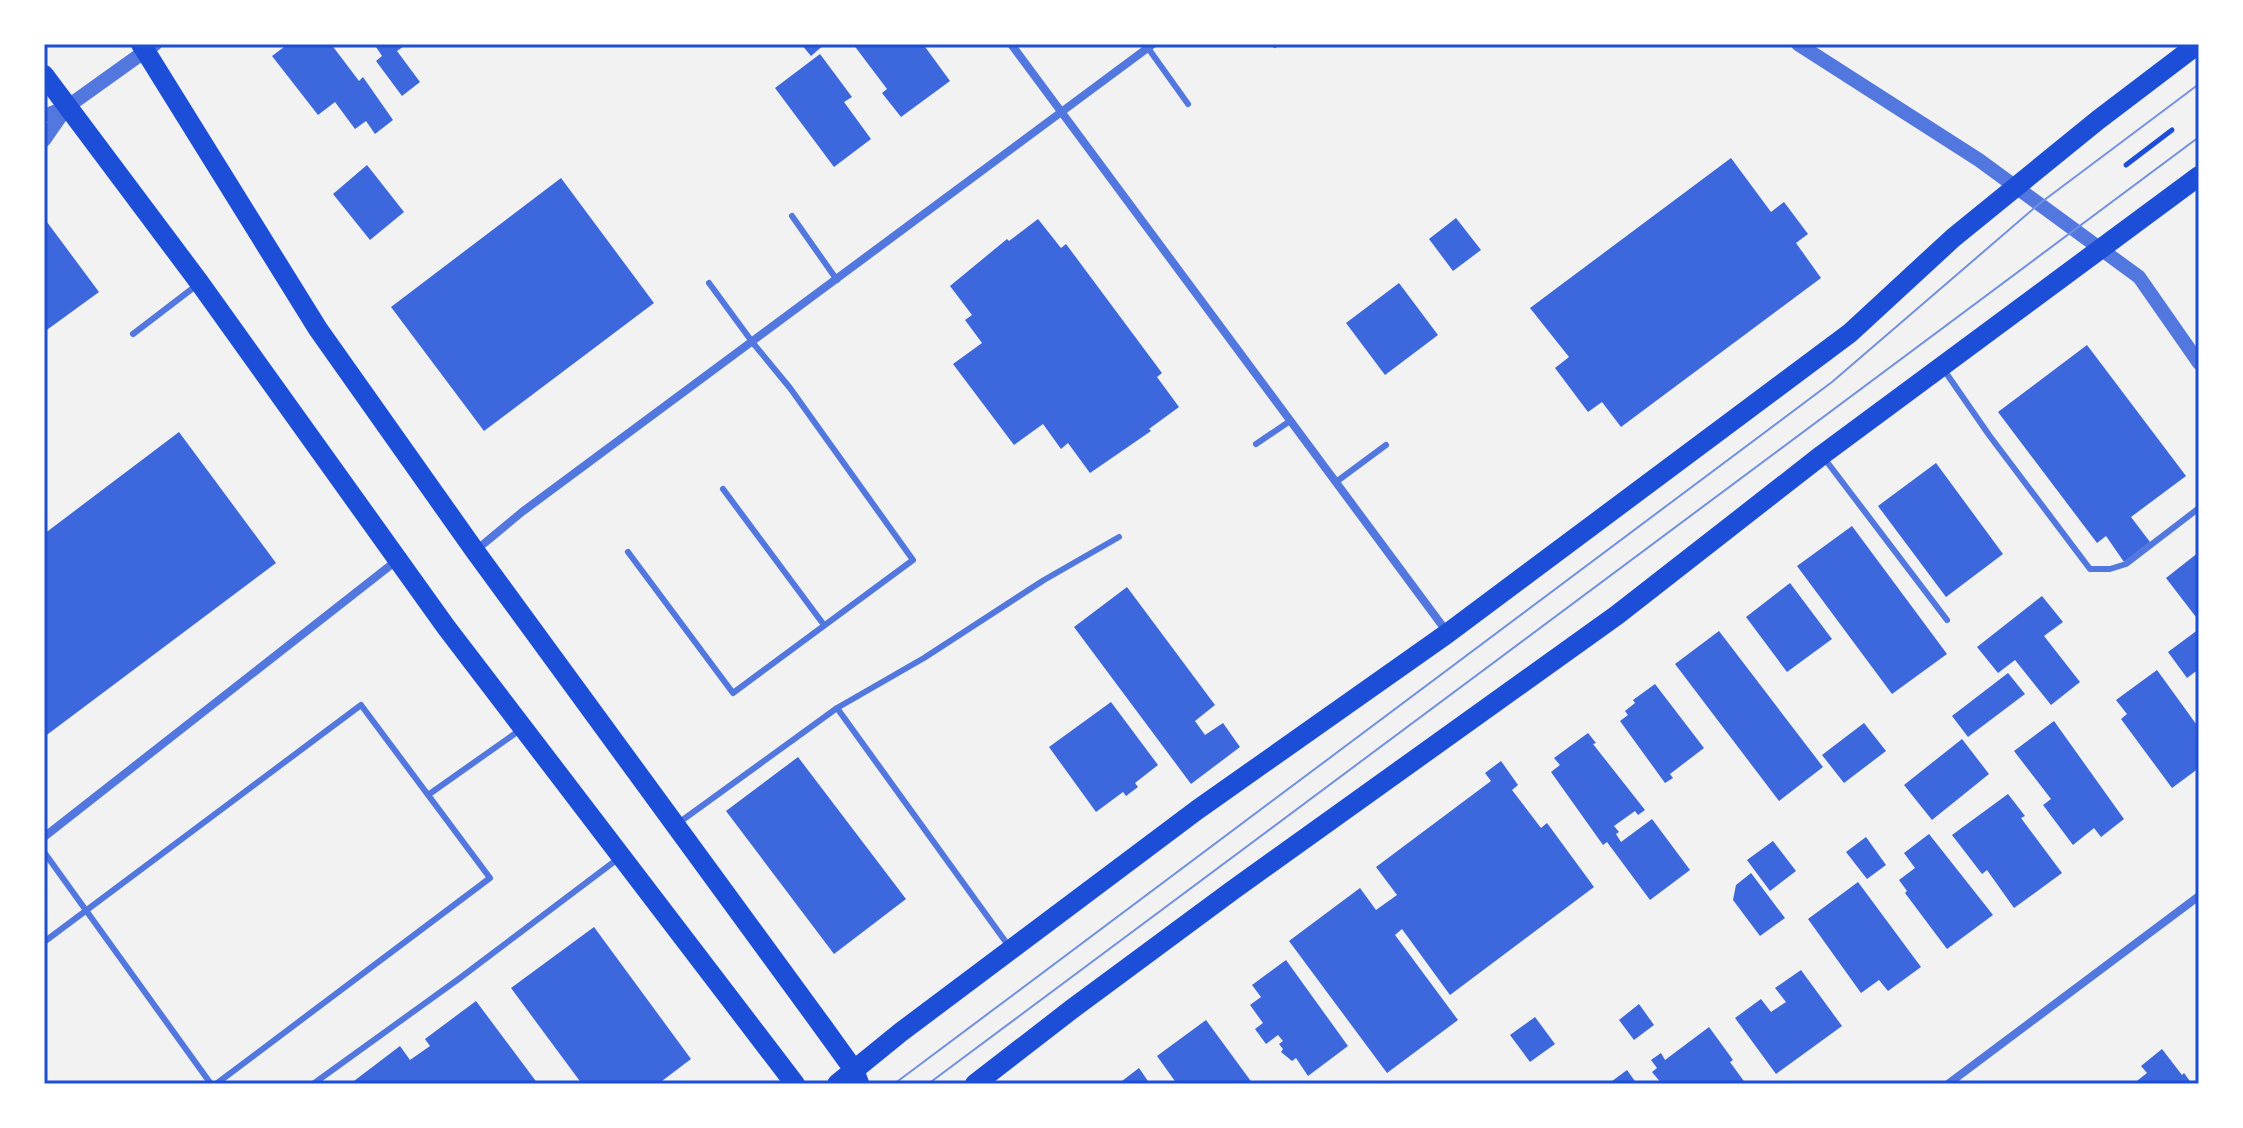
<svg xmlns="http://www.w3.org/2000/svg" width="2243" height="1128" viewBox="0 0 2243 1128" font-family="Merriweather,serif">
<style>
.building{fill:#3d67dc}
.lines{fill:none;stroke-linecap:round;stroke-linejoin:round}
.path{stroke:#1d4ed8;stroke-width:5}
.service{stroke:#5277de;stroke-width:6}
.minor{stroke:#5277de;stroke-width:8}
.tertiary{stroke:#5277de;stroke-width:14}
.primary{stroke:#1d4ed8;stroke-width:20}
.tram{stroke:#7290e2;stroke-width:2}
.neatline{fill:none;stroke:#1d4ed8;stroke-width:3}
</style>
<rect width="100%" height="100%" fill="#f2f2f2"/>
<path class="building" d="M288,44H331L359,81L363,77L393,120L375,134L366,121L355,129L335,102L318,115L272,56Z
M374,44H407L397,51L420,82L402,96L376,61L382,56Z
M801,44H825L811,56Z
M853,44H923L950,81L901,117L882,93L887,89Z
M820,54L852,97L844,102L871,139L834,167L775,88Z
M1731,158L1771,212L1784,202L1808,234L1796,243L1821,278L1621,427L1602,402L1588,412L1555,368L1569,357L1530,308Z
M367,165L404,212L370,240L333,194Z
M561,178L654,303L484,431L391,307Z
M44,218L99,292L44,332Z
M1456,218L1481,250L1453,271L1429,239Z
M1038,219L1061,248L1066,244L1162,373L1157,377L1179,407L1149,429L1151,431L1090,473L1068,443L1061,449L1043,424L1014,445L953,364L982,343L965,320L972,315L950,286L1007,239L1009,241Z
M1399,283L1438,335L1385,375L1346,323Z
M2087,345L2186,476L2131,517L2150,542L2124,562L2106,536L2097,543L1998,412Z
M179,432L276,563L44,737V534Z
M1936,463L2003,554L1946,597L1878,506Z
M1852,526L1947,654L1892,694L1797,566Z
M2199,552V621L2166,578Z
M1790,583L1832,639L1787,672L1746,617Z
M1127,587L1215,705L1195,721L1205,735L1223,723L1240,747L1191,784L1074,627Z
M2042,596L2063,622L2044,636L2080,682L2051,705L2015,660L1998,673L1977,647Z
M2199,629V669L2187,678L2168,652Z
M1719,631L1823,767L1779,801L1675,664Z
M2157,670L2199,728V768L2172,788L2121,719L2127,714L2116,700Z
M2008,673L2025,694L1968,737L1952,716Z
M1655,684L1704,748L1670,774L1673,778L1665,783L1620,721L1628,715L1625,711L1635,703L1633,700Z
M1111,702L1158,765L1135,783L1138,787L1126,796L1123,792L1096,812L1049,747Z
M2054,721L2124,819L2101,837L2094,828L2073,845L2043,805L2051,799L2014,751Z
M1864,723L1886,751L1844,783L1822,755Z
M1588,733L1596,743L1593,744L1645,810L1638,815L1635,811L1614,826L1619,832L1616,834L1621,842L1652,819L1690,870L1650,900L1607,842L1603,845L1551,772L1560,765L1554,758Z
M1962,739L1989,774L1932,820L1904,785Z
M798,757L906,899L834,954L726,811Z
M1501,761L1518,785L1512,790L1541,828L1547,823L1594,887L1450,995L1402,929L1395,935L1458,1020L1387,1073L1289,941L1360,888L1376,910L1397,895L1376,867L1491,781L1485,773Z
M2008,794L2025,816L2021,818L2062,873L2014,908L1987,870L1982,874L1952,835Z
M1929,834L1993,915L1947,949L1905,893L1907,891L1899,880L1915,868L1904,853Z
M1866,837L1886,865L1867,879L1846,852Z
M1773,841L1796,871L1770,891L1747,860Z
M1751,873L1785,918L1760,936L1733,900L1736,885Z
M1858,882L1921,967L1888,991L1879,980L1861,993L1808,919Z
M594,927L691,1059L658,1084H582L511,988Z
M1286,960L1348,1046L1308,1076L1296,1058L1292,1061L1281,1052L1283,1049L1279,1044L1283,1041L1278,1035L1266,1044L1255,1029L1263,1023L1250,1005L1261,997L1252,985Z
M1801,970L1842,1026L1776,1074L1735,1018L1761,999L1771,1012L1786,1002L1775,988Z
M476,1001L538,1084H350L400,1046L410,1060L430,1046L425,1039Z
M1639,1004L1654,1025L1634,1040L1619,1020Z
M1535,1017L1555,1044L1530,1062L1510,1035Z
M1206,1020L1253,1084H1177L1157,1056Z
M1709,1027L1733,1060L1730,1062L1746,1084H1662L1652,1072L1657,1068L1651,1060L1661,1053L1665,1060Z
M2162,1049L2182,1075L2184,1073L2192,1084H2133L2147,1073L2141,1066Z
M1139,1068L1150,1084H1118Z
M1627,1070L1637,1084H1608Z"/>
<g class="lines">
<path class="path" d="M2126,165L2172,130"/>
<path class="service" d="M1274,44L1275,45
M1148,48L1188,104
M792,216L837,280
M133,334L197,285
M1944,370L1989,435L2090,569H2110L2126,564L2199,508
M1256,444L1290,421
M1824,458L1947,620
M1336,482L1386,445
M723,489L824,625
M628,552L733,693L913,560L790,388L753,343L709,283
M837,708L1008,945
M428,795L520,730
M677,824L837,708L924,658L1044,580L1119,537
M44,852L211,1084
M44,942L361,705L490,878L216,1084
M313,1084L460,978L619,858"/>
<path class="minor" d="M1011,44L1447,632
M475,551L522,512L1153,44
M44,837L396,561
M1948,1084L2199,896"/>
<path class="tertiary" d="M1798,44L1979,160L2139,277L2199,363
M44,116L67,107L155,44
M44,140L67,107"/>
<path class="primary" d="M141,44L318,329L475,551L823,1027L854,1070L859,1083
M44,75L199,282L446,627L795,1084
M837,1084L901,1032L1197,810L1448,633L1850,333L1953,238L2098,120L2198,44
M975,1084L1072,1009L1233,890L1617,615L1822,455L2199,176"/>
<path class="tram" d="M894,1084L1832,382L2039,204L2199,84
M928,1084L2199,137"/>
</g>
<rect width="2243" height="1128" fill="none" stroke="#ffffff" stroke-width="92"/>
<rect x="46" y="46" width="2151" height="1036" class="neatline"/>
</svg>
